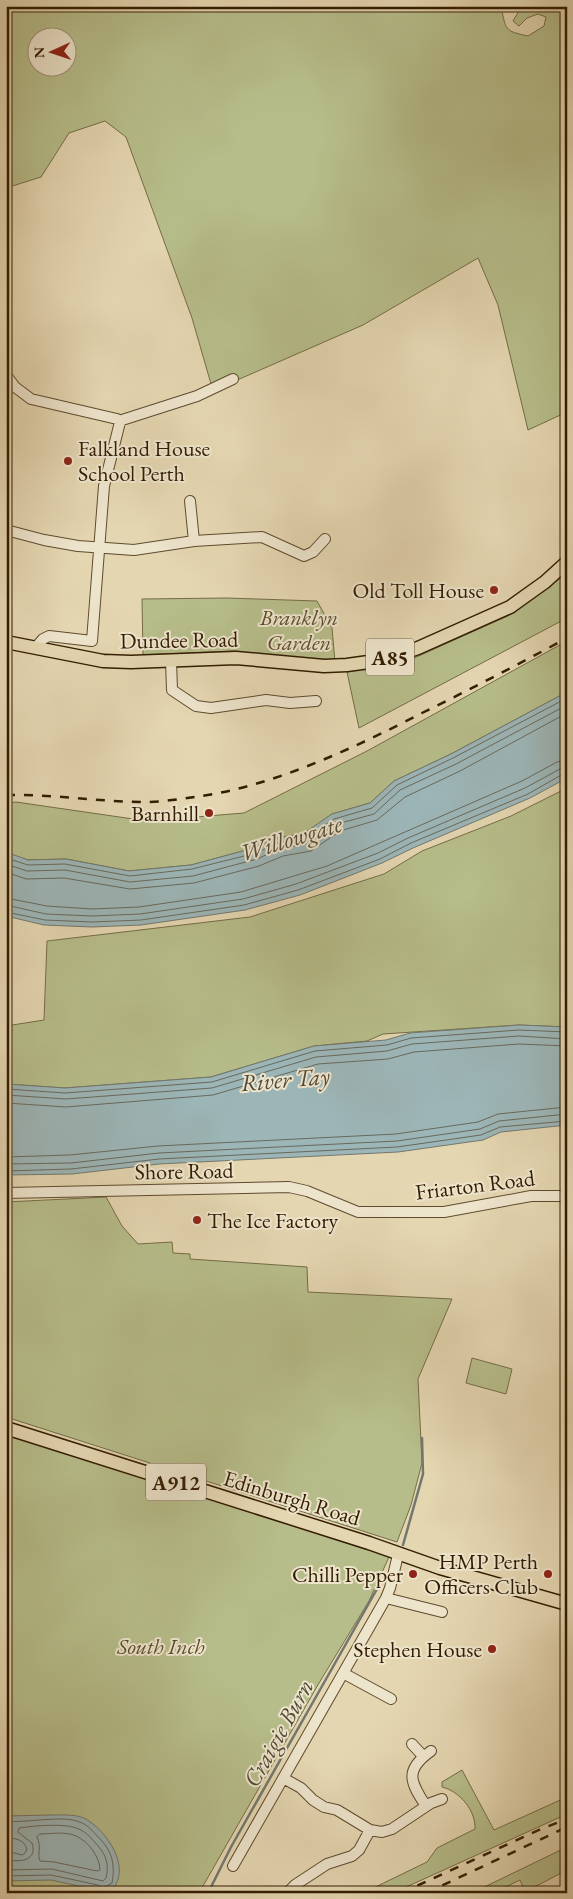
<svg xmlns="http://www.w3.org/2000/svg" width="573" height="1899" viewBox="0 0 573 1899" font-family="'EB Garamond',serif">
<style>
.green{fill:#b6bd8a;stroke:#746c46;fill-rule:evenodd}
.water{fill:#9cb6b8;stroke:#72786f}
.lines{fill:none;stroke-linecap:round;stroke-linejoin:round}
.shore{stroke:#68695c;stroke-width:1}
.stream{stroke:#72786f;stroke-width:2.5}
.minor-casing{stroke:#5f4a2d;stroke-width:12}
.major-casing{stroke:#331c01;stroke-width:15}
.minor{stroke:#ede4cc;stroke-width:10}
.major{stroke:#e4d6b1;stroke-width:12}
.rail{stroke:#331c01;stroke-width:2.5;stroke-dasharray:9 9;stroke-linecap:butt}
.poi-dot{fill:#8f2418;stroke:#ede4cc;stroke-width:2}
.labels{text-anchor:middle;dominant-baseline:central;stroke-width:4;stroke-linejoin:round;paint-order:stroke}
.shield{fill:#ede4cc;stroke:#6b583e;stroke-width:1}
.shield-label{font-size:21px;font-weight:bold;fill:#331c01}
.poi-label{font-size:22px;fill:#331c01;stroke:#ede4cc;text-anchor:end}
.park-label{font-size:22px;font-style:italic;fill:#5a4c2a;stroke:#ede4cc}
.street-label{font-size:22px;fill:#331c01;stroke:#ede4cc}
.water-label{font-size:24px;font-style:italic;fill:#524a38;stroke:#ede4cc}
</style>
<rect width="100%" height="100%" fill="#e4d6b1"/>
<filter id="stains"><feTurbulence type="fractalNoise" baseFrequency=".004" numOctaves="4"/><feColorMatrix values="0 0 0 0 .2 0 0 0 0 .09 0 0 0 0 .02 0 0 0 .5 -.17"/></filter>
<radialGradient id="worn" r=".72"><stop offset=".6" stop-color="#630" stop-opacity="0"/><stop offset="1" stop-color="#630" stop-opacity=".3"/></radialGradient>
<path class="green" d="M6,6H501C506,30 504,31 528,36L544,26L546,17L538,14L527,18L519,26L513,21L522,6H567V412L528,430L498,305L478,258L363,325L235,381L211,384L192,318L126,137L105,121L69,133L41,177L6,188ZM38,38H68V68H38Z
M567,573V618L359,728L347,672L412,659L514,613Z
M227,598L317,601L332,628L335,662L234,651L143,655L142,599Z
M567,641V692L451,754L394,781L370,803L332,814L304,834L278,838L254,848L191,865L129,871L66,859L28,860L6,853V803L16,802L147,821L244,813L367,751Z
M567,788V1027L519,1025L383,1034L367,1041L314,1046L211,1077L65,1088L6,1084V1026L44,1020L47,941L250,917L384,874L422,851L511,816Z
M106,1197L122,1226L138,1244L172,1242L173,1253L190,1254V1259L307,1267L308,1292L452,1299L418,1379L422,1463L411,1505L397,1542L6,1417V1202Z
M472,1358L512,1369L506,1394L466,1383Z
M6,1430L389,1557L369,1601L319,1683L199,1893H6Z
M462,1770L494,1830L567,1797V1814L393,1893H363L427,1862L437,1848L475,1829C476,1810 459,1791 442,1787V1782Z
M567,1847V1870L525,1892L520,1880L493,1893H472Z"/>
<path class="water" d="M567,692V778L530,798L413,848L382,863L300,895L245,910L141,925L92,927L44,925L6,916V852L28,860L66,859L129,871L191,865L254,848L278,838L304,833L332,814L370,803L394,781L451,754Z
M519,1025L567,1027V1125L501,1132L483,1140L398,1152L159,1164L72,1174L6,1175V1084L65,1088L211,1077L314,1046L386,1040L410,1033Z
M52,1815C62,1815 77,1814 86,1819C107,1832 131,1866 113,1889L97,1890L51,1880L6,1881V1816Z"/>
<g class="lines">
<path class="shore" d="M6,858L28,865L65,864L130,876L192,869L256,853L279,842L306,838L334,819L372,808L397,785L453,758L567,698
M6,864L27,871L65,870L130,882L193,876L257,859L281,848L308,844L337,824L374,814L400,790L456,764L567,705
M6,872L26,879L64,878L130,889L194,883L259,866L283,856L311,851L340,831L377,820L405,797L460,771L567,713
M6,898L47,906L92,909L139,907L241,892L327,866L522,781L557,762L567,760
M6,905L46,914L92,916L140,914L243,899L296,884L378,853L408,838L525,788L560,769L567,768
M6,912L45,920L92,922L141,920L244,905L298,890L380,859L411,843L528,794L563,774H567
M6,1089L65,1093L212,1082L315,1051L387,1045L411,1038L519,1030L567,1032
M6,1095L66,1099L212,1088L316,1057L387,1051L412,1044L519,1036L567,1039
M6,1103L66,1107L213,1095L318,1064L388,1059L414,1052L519,1044L567,1046
M6,1157L70,1155L158,1146L396,1134L478,1122L498,1114L567,1107
M6,1164L71,1163L159,1153L397,1141L480,1129L499,1121L567,1114
M6,1171L71,1169L159,1159L397,1147L481,1135L500,1127L567,1121
M6,1821C27,1824 66,1813 84,1824C90,1827 96,1835 101,1840C113,1853 115,1866 112,1883L103,1888L98,1885L51,1875L6,1876
M40,1834C51,1834 65,1831 76,1836C88,1841 100,1857 100,1870L97,1871L54,1862L40,1861C37,1853 42,1848 37,1837Z
M6,1839C15,1837 24,1840 27,1849L25,1853L22,1855L6,1851
M6,1859C19,1863 38,1861 32,1843L18,1832L19,1828C33,1826 68,1822 81,1830C87,1833 93,1840 98,1846C107,1856 109,1866 106,1878L103,1881L52,1869L6,1870"/>
<path class="stream" d="M403,1545L423,1474L422,1438
M208,1893L231,1847L377,1589"/>
<g class="minor-casing">
<path id="minor" d="M6,375L15,387L31,399L117,419L120,422L104,486L92,641L49,636L43,639L36,647
M119,421L197,396L233,379
M190,501L194,541
M6,530L44,540L78,546L134,550L194,541L262,537L304,556L313,552L325,539
M171,660L172,690L196,706L211,708L266,700L290,703L316,701
M6,1193L289,1187L307,1191L358,1212H444L531,1196H567
M386,1598L442,1612
M343,1673L391,1699
M412,1744L423,1756
M283,1778L301,1788L313,1800L324,1807L337,1810L370,1830L382,1832L392,1829L431,1803L442,1799
M426,1806C410,1782 404,1770 431,1751
M233,1866L386,1598L390,1588L398,1555
M287,1893L295,1885L327,1864L352,1856L359,1850L370,1830"/>
</g>
<g class="major-casing">
<path id="major" d="M6,642L103,661L131,662L236,658L324,666L347,665L383,660L418,648L510,607L545,582L567,562
M6,1428L369,1543L440,1568L567,1604"/>
</g>
<use href="#minor" class="minor"/>
<use href="#major" class="major"/>
<path class="rail" d="M6,795C53,794 100,802 146,802C162,802 179,799 195,797C272,787 354,748 422,713C471,689 519,664 567,638
M401,1893L541,1829L567,1819
M426,1893L567,1827"/>
</g>
<g class="poi-dot">
<circle cx="68" cy="461" r="5"/>
<circle cx="494" cy="590" r="5"/>
<circle cx="209" cy="813" r="5"/>
<circle cx="197" cy="1220" r="5"/>
<circle cx="413" cy="1574" r="5"/>
<circle cx="548" cy="1574" r="5"/>
<circle cx="492" cy="1649" r="5"/>
</g>
<g class="labels">
<g class="shield">
<rect x="366" y="638.5" width="48" height="37" rx="4"/>
<rect x="146" y="1463.5" width="60" height="37" rx="4"/>
</g>
<g class="shield-label">
<text x="390" y="657">A85</text>
<text x="176" y="1482">A912</text>
</g>
<g class="poi-label">
<text x="78" y="448" text-anchor="start">Falkland House<tspan x="78" dy="25">School Perth</tspan></text>
<text x="484" y="590">Old Toll House</text>
<text x="199" y="813">Barnhill</text>
<text x="207" y="1220" text-anchor="start">The Ice Factory</text>
<text x="538" y="1561">HMP Perth<tspan x="538" dy="25">Officers Club</tspan></text>
<text x="403" y="1574">Chilli Pepper</text>
<text x="482" y="1649">Stephen House</text>
</g>
<g class="park-label">
<text x="299" y="617">Branklyn<tspan x="299" dy="25">Garden</tspan></text>
<text x="161" y="1646">South Inch</text>
</g>
<g class="street-label">
<text transform="translate(179 640) rotate(-1)">Dundee Road</text>
<text transform="translate(184 1171) rotate(-1)">Shore Road</text>
<text transform="translate(475 1185) rotate(-7)">Friarton Road</text>
<text transform="translate(292 1498) rotate(17)">Edinburgh Road</text>
</g>
<g class="water-label">
<text transform="translate(291 838) rotate(-17)">Willowgate</text>
<text transform="translate(285 1079) rotate(-5)">River Tay</text>
<text transform="translate(278 1733) rotate(-61)">Craigie Burn</text>
</g>
</g>
<rect width="573" height="1899" fill="none" stroke="#e4d6b1" stroke-width="25"/>
<rect x="8" y="8" width="558" height="1884" fill="none" stroke="#331c01" stroke-width="2.5"/>
<rect x="12" y="12" width="548" height="1874" fill="none" stroke="#331c01"/>
<g transform="translate(52 52) rotate(267)"><circle r="24" fill="#ede4cc" stroke="#a3947b"/>
<path d="M0-4L9 19L0 12L-9 19Z" fill="#8f2418"/>
<text y="-8" font-size="14" font-weight="bold" text-anchor="middle" fill="#331c01">N</text>
</g>
<rect width="100%" height="100%" filter="url(#stains)"/>
<rect width="100%" height="100%" fill="url(#worn)"/>
</svg>
